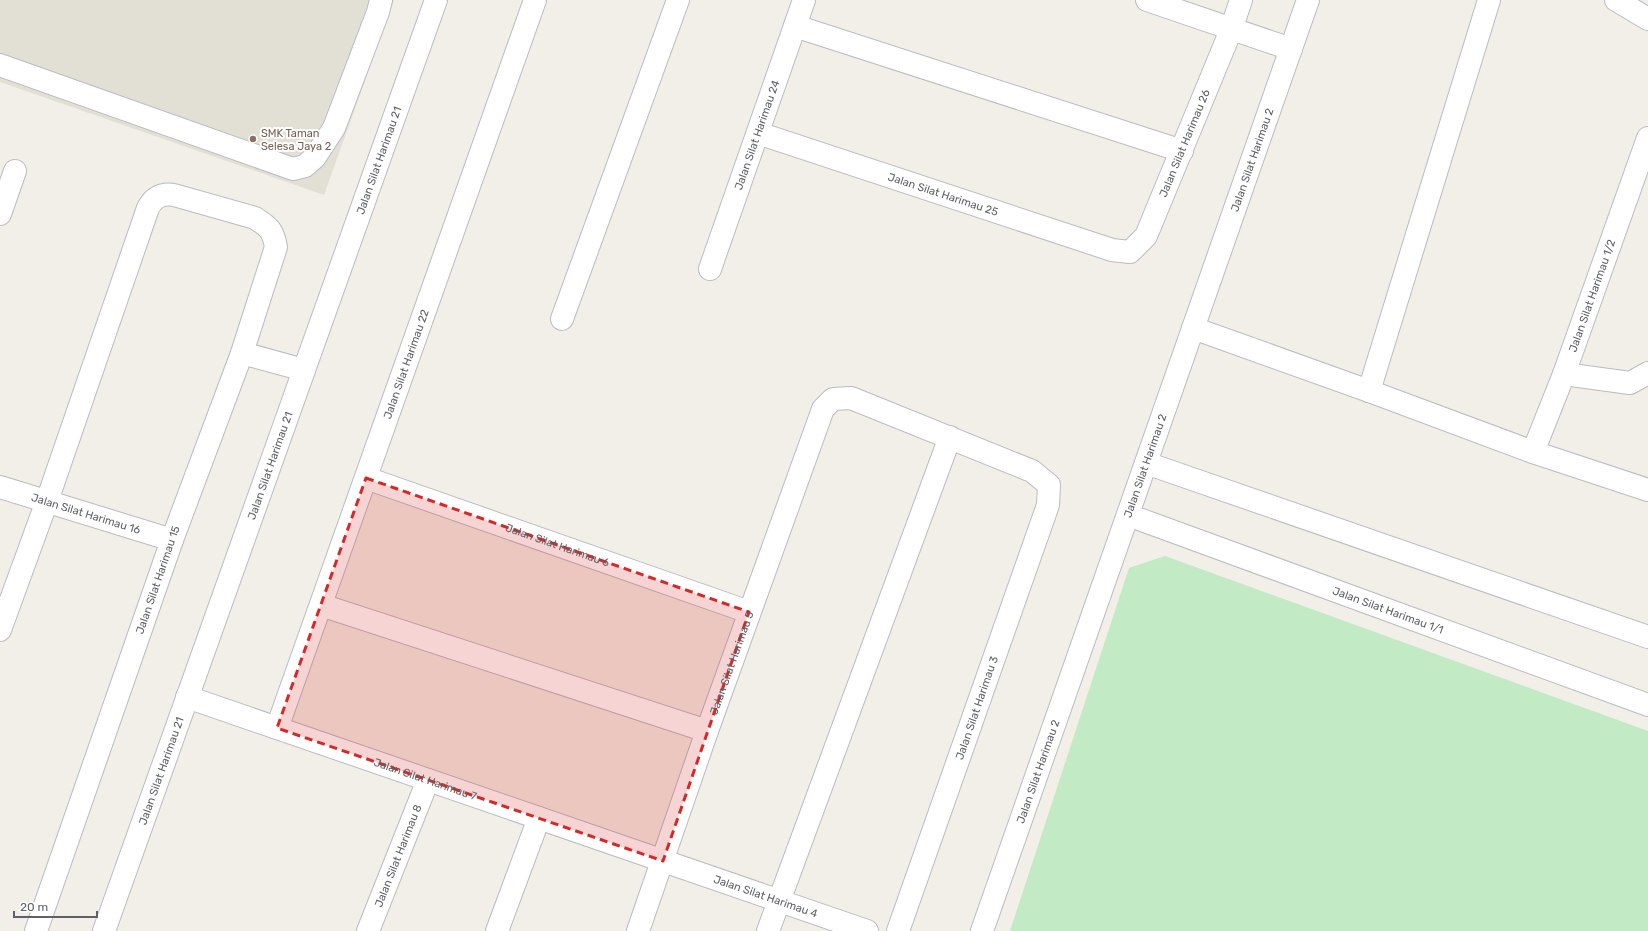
<svg xmlns="http://www.w3.org/2000/svg" width="1648" height="931" viewBox="0 0 1648 931" font-family="Rubik,sans-serif">
<style>
.education{fill:#e2dfd5}
.green{fill:#c2eac4}
.lines{fill:none;stroke-linecap:round;stroke-linejoin:round}
.minor-casing{stroke:#b9bcc1;stroke-width:24}
.minor{stroke:#fff;stroke-width:22}
.marked{fill:#d62828;fill-opacity:0.2;stroke:#d62828;stroke-width:3;stroke-dasharray:8 5;stroke-linejoin:round}
.education-dot{fill:#8d6e63;stroke:#fff;stroke-width:1.5}
.labels{text-anchor:middle;dominant-baseline:central;stroke-width:4;stroke-linejoin:round;paint-order:stroke}
.education-label{font-size:11px;fill:#785e54;stroke:#fff;text-anchor:start}
.street-label{font-size:11px;fill:#5e6268;stroke:#fff}
</style>
<rect width="100%" height="100%" fill="#f1efe7"/>
<path class="education" d="M0,0H394L324,195L0,82Z"/>
<path class="green" d="M1165,556L1648,731V931H1010L1129,568Z"/>
<g class="lines">
<g class="minor-casing">
<g id="minor">
<path d="M1147,0L1291,49"/>
<path d="M1616,0L1648,19"/>
<path d="M795,26L1182,151"/>
<path d="M0,65L293,169L305,166L315,157L334,128L378,12L381,0"/>
<path id="s1" d="M758,133L1112,250L1130,252L1146,236L1231,30L1241,0"/>
<path d="M0,214L15,171"/>
<path id="s2" d="M710,269L804,0"/>
<path d="M562,319L678,0"/>
<path d="M1193,328L1369,391L1533,452L1648,490"/>
<path d="M242,353L304,370"/>
<path d="M1564,374L1630,383L1648,373"/>
<path d="M1369,391L1489,0"/>
<path id="s3" d="M1533,452L1564,374L1648,138"/>
<path d="M1146,463L1648,637"/>
<path id="s4" d="M366,478L749,612"/>
<path id="s5" d="M0,487L172,540"/>
<path id="s6" d="M1128,515L1648,705"/>
<path d="M321,605L707,731"/>
<path d="M0,630L47,501L148,208C154,197 161,193 174,195L255,218C269,227 273,230 276,247L242,353L172,540L36,931"/>
<path id="s7" d="M187,697L867,931"/>
<path id="s8" d="M277,728L535,0"/>
<path id="s9" d="M104,931L436,0"/>
<path id="s10" d="M368,931L428,780"/>
<path d="M497,931L539,818"/>
<path id="s11" d="M638,931L707,731L823,409L833,399L851,398L1032,471L1049,485L1048,505L898,931"/>
<path d="M768,931L950,437"/>
<path id="s12" d="M982,931L1308,0"/>
</g>
</g>
<use href="#minor" class="minor"/>
</g>
<path class="marked" d="M366,478L749,612L663,861L277,728Z"/>
<circle class="education-dot" cx="253" cy="139" r="4"/>
<g class="labels">
<g class="education-label">
<text x="261" y="133">SMK Taman<tspan x="261" dy="13">Selesa Jaya 2</tspan></text>
</g>
<g class="street-label">
<text stroke="none"><textPath href="#s2" startOffset="142">Jalan Silat Harimau 24</textPath></text>
<text stroke="none"><textPath href="#s1" startOffset="514">Jalan Silat Harimau 26</textPath></text>
<text stroke="none"><textPath href="#s9" startOffset="818">Jalan Silat Harimau 21</textPath></text>
<text stroke="none"><textPath href="#s12" startOffset="817">Jalan Silat Harimau 2</textPath></text>
<text stroke="none"><textPath href="#s1" startOffset="195">Jalan Silat Harimau 25</textPath></text>
<text stroke="none"><textPath href="#s3" startOffset="167">Jalan Silat Harimau 1/2</textPath></text>
<text stroke="none"><textPath href="#s8" startOffset="386">Jalan Silat Harimau 22</textPath></text>
<text stroke="none"><textPath href="#s9" startOffset="494">Jalan Silat Harimau 21</textPath></text>
<text stroke="none"><textPath href="#s12" startOffset="493">Jalan Silat Harimau 2</textPath></text>
<text stroke="none"><textPath href="#s5" startOffset="90">Jalan Silat Harimau 16</textPath></text>
<text stroke="none"><textPath href="#s4" startOffset="203">Jalan Silat Harimau 6</textPath></text>
<text transform="translate(158 580) rotate(-71)">Jalan Silat Harimau 15</text>
<text stroke="none"><textPath href="#s6" startOffset="277">Jalan Silat Harimau 1/1</textPath></text>
<text stroke="none"><textPath href="#s11" startOffset="284">Jalan Silat Harimau 5</textPath></text>
<text transform="translate(977 708) rotate(-71)">Jalan Silat Harimau 3</text>
<text stroke="none"><textPath href="#s9" startOffset="170">Jalan Silat Harimau 21</textPath></text>
<text stroke="none"><textPath href="#s12" startOffset="169">Jalan Silat Harimau 2</textPath></text>
<text stroke="none"><textPath href="#s7" startOffset="252">Jalan Silat Harimau 7</textPath></text>
<text stroke="none"><textPath href="#s10" startOffset="81">Jalan Silat Harimau 8</textPath></text>
<text stroke="none"><textPath href="#s7" startOffset="612">Jalan Silat Harimau 4</textPath></text>
</g>
</g>
<path d="M14 911v6h83v-6" fill="none" stroke="#5e6268" stroke-width="2"/>
<text x="20" y="911" font-size="12" fill="#5e6268" stroke="#ffffff" stroke-width="3" paint-order="stroke">20 m</text>
</svg>
